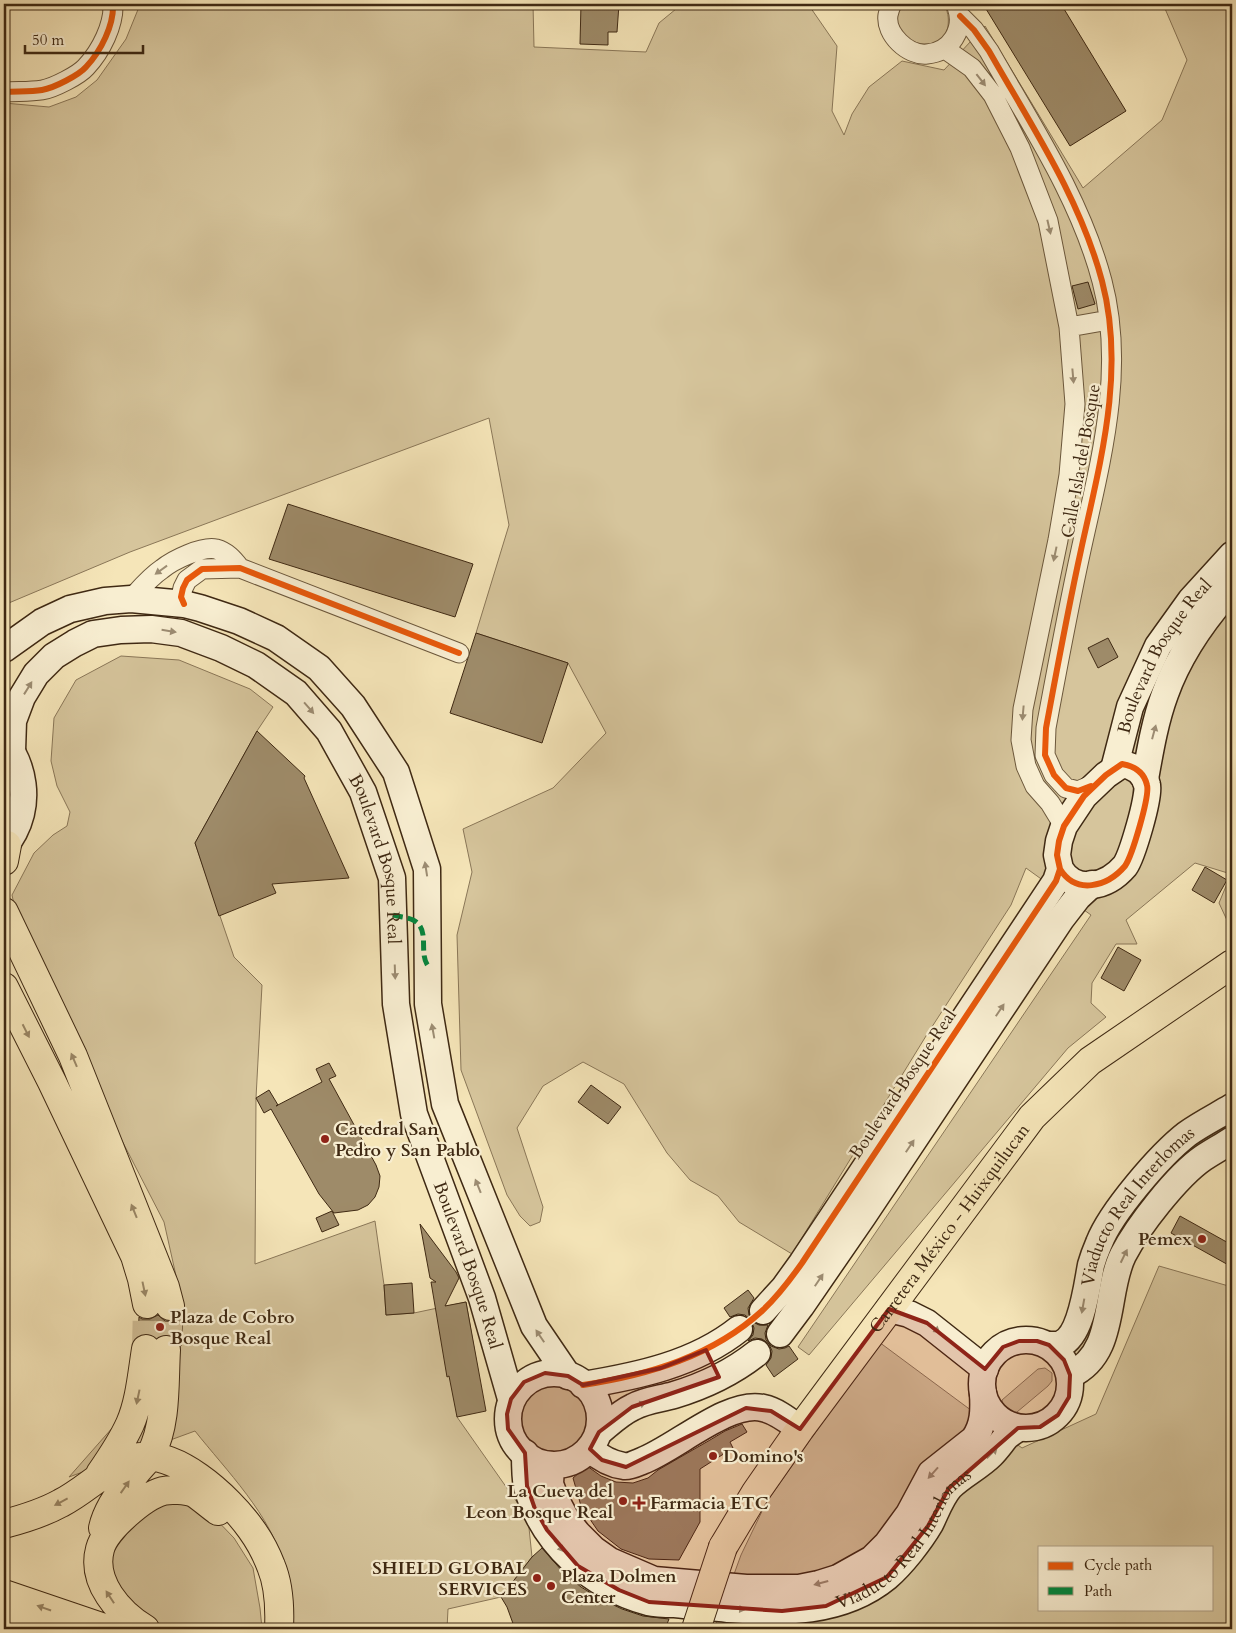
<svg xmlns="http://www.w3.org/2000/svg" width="1236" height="1633" viewBox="0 0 1236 1633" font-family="Cardo,serif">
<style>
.green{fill:#d6c59c;stroke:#8a7758;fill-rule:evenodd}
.building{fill:#9e8b69;stroke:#3f2913}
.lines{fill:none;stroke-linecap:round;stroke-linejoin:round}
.highway-tunnel{stroke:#d1bf97;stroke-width:28;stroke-dasharray:28 14;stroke-linecap:butt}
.street-casing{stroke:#6c583c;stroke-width:21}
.secondary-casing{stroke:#3f2913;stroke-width:29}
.primary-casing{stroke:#3f2913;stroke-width:30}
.highway-casing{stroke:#3f2913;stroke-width:30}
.street{stroke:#f8eed1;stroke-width:19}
.secondary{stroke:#f8eed1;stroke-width:26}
.primary{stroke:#f5e5b8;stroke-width:28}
.highway{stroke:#f5e5b8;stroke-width:28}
.primary-bridge-casing{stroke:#3f2913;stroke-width:30;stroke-linecap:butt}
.primary-bridge{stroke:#f5e5b8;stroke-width:28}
.quiet{stroke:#00873e;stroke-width:5;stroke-dasharray:10 5;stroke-linecap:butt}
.cycleway-casing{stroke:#f8eed1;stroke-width:9}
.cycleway{stroke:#e8590c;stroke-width:6}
.oneway{fill:#9c8c72}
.oneway2{fill:#9a8766}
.marked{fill:#8f2418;fill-opacity:0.2;stroke:#8f2418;stroke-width:4;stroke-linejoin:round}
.poi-dot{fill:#8f2418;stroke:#f8eed1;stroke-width:2}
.labels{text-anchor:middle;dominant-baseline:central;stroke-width:4.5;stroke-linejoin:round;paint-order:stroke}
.street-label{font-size:18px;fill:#3f2913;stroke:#f8eed1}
.poi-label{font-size:18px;font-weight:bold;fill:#3f2913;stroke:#f8eed1;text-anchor:start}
</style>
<rect width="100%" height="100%" fill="#f5e5b8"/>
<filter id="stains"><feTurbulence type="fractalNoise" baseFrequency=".004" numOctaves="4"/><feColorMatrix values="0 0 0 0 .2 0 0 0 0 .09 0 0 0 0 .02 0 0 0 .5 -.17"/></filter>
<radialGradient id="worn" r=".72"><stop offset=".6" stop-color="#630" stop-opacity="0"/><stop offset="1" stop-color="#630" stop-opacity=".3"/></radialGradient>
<path class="green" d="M158,4H533L534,47L646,52L659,23L682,4H808L837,46L832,111L844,135L852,114L869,87L902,61L944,70L985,26L1083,188L1162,120L1187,60L1163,4H1232V931L1219,903L1231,874L1195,863L1126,920L1137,944H1116L1092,983L1091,1003L1106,1017L1068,1048L809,1355L798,1347L1091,915L1026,868L1011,905L926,1036L792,1254L739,1222L718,1196L690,1180L667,1153L624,1084L583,1062L543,1086L517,1128L543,1207L540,1222L530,1226L520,1216L507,1195L461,1070L457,935L472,872L463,829L553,788L606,733L568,663L476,633L509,525L489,418L130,552L4,605V103L49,107L76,97L97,80L126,39L139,7Z
M902,4H943C948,10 949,18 948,26C942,62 879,39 902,4Z
M121,656L179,660L250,689L273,707L257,731L195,843L234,957L262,985L256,1098L255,1264L375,1221L384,1285L386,1315L414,1313L466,1302L478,1371L457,1417L528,1518L532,1557L501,1597L448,1609L447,1629H291C289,1608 287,1586 283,1565C273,1517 225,1469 195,1431L69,1477L180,1351L183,1307L164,1222L85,1069L23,945L12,895L34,853L53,835L67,826L70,812L57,786L51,761L54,718L76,680Z
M1232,1122V1129L1183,1162L1099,1324L1074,1362L1070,1356C1100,1332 1093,1299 1104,1266C1118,1225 1159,1173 1193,1146C1205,1136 1219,1129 1232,1122Z
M1159,1266L1232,1287V1629H714L741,1555L766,1503L879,1342L1022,1448L1096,1414ZM1040,1547H1212V1609H1040Z
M1045,1368L1052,1373V1381L1048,1386L1017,1412L1009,1413L1003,1408L1002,1400L1038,1369Z
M546,1382C552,1382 560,1382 566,1384C584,1390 598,1415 589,1434C559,1492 484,1428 529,1389C533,1385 541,1384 546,1382Z
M168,1497L209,1512L234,1538L253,1568L260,1608L262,1629H170L137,1614L106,1563L107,1548Z"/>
<path class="building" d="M581,4H619L617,32H608V45L580,44Z
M983,4H1061L1126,111L1070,146Z
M1088,282L1095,304L1078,309L1072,286Z
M288,504L473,564L455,617L269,559Z
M476,633L568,663L542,743L450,713Z
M1108,638L1118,657L1098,668L1088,648Z
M257,731L305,776L304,778L349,878L272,884L276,893L219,916L195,843Z
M1205,867L1227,880L1214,903L1192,890Z
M1118,947L1141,960L1124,991L1101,978Z
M329,1063L336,1076L329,1079L376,1165L380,1176L379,1187L375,1197L368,1205L358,1210L334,1213L319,1194L271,1109L264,1113L256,1098L269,1090L278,1105L276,1106L322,1082L316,1069Z
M591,1085L621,1107L608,1124L578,1102Z
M332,1211L339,1225L322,1232L316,1218Z
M1180,1216L1232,1245V1267L1171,1233Z
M420,1224L456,1272L459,1278L445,1306L466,1302L486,1411L457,1417L449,1376L447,1377L431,1282H436L430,1278Z
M412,1283L414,1313L386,1315L384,1285Z
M748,1290L754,1298L748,1308L749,1315L753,1322L759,1325H768L765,1333L766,1340L771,1346L779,1349L785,1348L789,1346L798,1359L774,1377L766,1365L771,1358L772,1351L769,1344L762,1339L755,1338L748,1341L753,1335L754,1328L751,1320L745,1315L738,1314L730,1317L724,1308Z
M183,1314L181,1346L175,1337L167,1334L157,1338L148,1334L138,1336L139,1317L142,1319H150L158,1315L165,1321H173L181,1317Z
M742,1424L747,1432L730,1442L733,1448L700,1469V1522L679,1560L649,1559L621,1549L598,1531L581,1506L573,1478L587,1466L601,1476L616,1482L633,1483L648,1478L658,1470L710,1440L725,1431Z
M542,1548L563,1572L581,1587L601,1599L622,1609L643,1616L669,1619L665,1629H515L507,1607L501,1597L532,1557Z"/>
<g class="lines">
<path class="highway-tunnel" d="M146,1349L147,1304
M166,1350L170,1306"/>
<g class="street-casing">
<path id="street" d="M892,4C890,7 889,11 888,15C885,34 908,56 927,54C951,52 965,29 957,7
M960,16L974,30L989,51C1031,125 1080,198 1102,281C1126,371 1100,463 1081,550C1068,609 1057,669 1046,728L1045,755L1054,775L1066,788L1078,791L1094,784
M945,49L972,68L993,95L1020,148L1048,221L1069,327L1075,404L1069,475L1058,540L1023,709L1021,740L1026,766L1035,786L1050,803L1064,826
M4,92C16,91 30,92 42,90C54,88 79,75 86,67C101,51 114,25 113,4
M1069,327L1109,320
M131,599C141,588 150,577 162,569C173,560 202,546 216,549C227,552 233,559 240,568
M184,604L181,597L183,588L187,580L202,569L240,568L459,653"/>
</g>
<g class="secondary-casing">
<g id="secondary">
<path d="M4,649L42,622L70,609L105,601L131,599L184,604L200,608L239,621L276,638L319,668L353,706L396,772L427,869L428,1004L445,1104L534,1326L568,1376"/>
<path d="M4,740C24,766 30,801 14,832C11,837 8,843 4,848"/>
<path id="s1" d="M12,751L13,721L22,697L36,674L54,656L75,643L93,634L121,630L151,629L181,633L221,648L256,665L296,693L329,731L363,792L392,878L396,1004L414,1114L482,1298L511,1399"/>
<path id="s2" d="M1114,769L1130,707L1158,646L1191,600L1232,555"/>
<path d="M1145,779C1150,751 1155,721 1165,694C1179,655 1204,619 1232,588"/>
<path d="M889,1309L909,1314L927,1323L985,1369"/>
<path d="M763,1311L784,1288L802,1263L1056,881L1060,869L1057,855L1059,841L1064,826L1084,796L1106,775L1122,764C1134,766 1144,772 1147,785C1150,796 1132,856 1125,866C1107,887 1076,895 1060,869"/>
<path d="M780,1334L801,1306L863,1216L1061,919L1078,897L1092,884"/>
<circle cx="1026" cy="1384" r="44"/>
<path id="s3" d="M1049,1345C1053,1345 1058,1345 1061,1344C1082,1335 1087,1285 1091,1265C1093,1258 1096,1250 1099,1243C1111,1212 1160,1155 1187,1134C1201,1124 1217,1116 1232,1107"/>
<circle cx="554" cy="1419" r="46"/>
<path d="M1070,1375C1117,1354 1104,1293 1123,1255C1138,1226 1177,1176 1203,1158C1212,1152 1223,1146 1232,1140"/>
<path d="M583,1385C638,1376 695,1364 739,1329"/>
<path d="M599,1432C610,1423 620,1413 633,1407C646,1400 660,1399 674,1395C704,1386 733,1372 757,1353"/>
<path d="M590,1449C600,1458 610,1464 624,1466C629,1467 637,1463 642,1461C676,1448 728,1400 763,1408C777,1411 789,1421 800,1429"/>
<path id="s4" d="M525,1453C525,1464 525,1477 527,1487C543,1544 592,1587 648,1602C657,1604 666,1604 675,1604C692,1606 710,1607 728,1609C782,1613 842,1614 887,1577C902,1564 920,1541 930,1524C936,1512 941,1497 950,1487C962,1475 979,1467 991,1455C997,1449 1001,1443 1006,1437C1009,1434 1014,1431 1018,1428"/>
<path d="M551,1465L550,1484L556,1500L566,1519L578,1534L593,1549L610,1561L654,1580L746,1588H799L819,1584L838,1578L872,1559L887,1544L909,1514L931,1473L974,1439C984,1425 984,1410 983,1393"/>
</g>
</g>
<g class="primary-casing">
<g id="primary">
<path id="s5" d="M723,1547L756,1492L800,1429L1032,1117L1090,1061L1232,964"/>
</g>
</g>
<g class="highway-casing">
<path id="highway" d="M4,861L7,845
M4,912L73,1056L165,1287L170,1306
M4,987L52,1082L135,1256L142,1279L147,1304
M100,1474C111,1458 122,1442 130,1424C140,1401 142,1374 146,1349
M4,1524C23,1519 43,1513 61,1503C85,1491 106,1468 132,1459C173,1445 229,1498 251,1529C259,1540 266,1553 271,1566C279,1585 280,1608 279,1629
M103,1528C107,1509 122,1489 134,1475C139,1468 147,1461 151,1454C167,1423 164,1383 166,1350
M4,1594L107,1629
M4,1617L39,1629
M145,1629C119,1613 91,1582 100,1549C105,1529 144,1496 163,1491C171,1489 186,1490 194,1493C202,1498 211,1506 218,1511"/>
</g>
<use href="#street" class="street"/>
<use href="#secondary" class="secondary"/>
<use href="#primary" class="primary"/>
<use href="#highway" class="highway"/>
<g class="primary-bridge-casing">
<path id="primary-bridge" d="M696,1629L723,1547"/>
</g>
<use href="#primary-bridge" class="primary-bridge"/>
<path class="quiet" d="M393,915C399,917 407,917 413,920C431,929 418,952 428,966"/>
<g class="cycleway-casing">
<path id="cycleway" d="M960,16L974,30L989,51C1031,125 1080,198 1102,281C1126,371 1100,463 1081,550C1068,609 1057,669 1046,728L1045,755L1054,775L1066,788L1078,791L1091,786
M4,92C16,91 30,92 42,90C54,88 79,75 86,67C101,51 114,25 113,4
M184,604L181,597L183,588L187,580L202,569L240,568L459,653
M583,1385C649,1375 713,1356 763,1310C778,1296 790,1280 802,1263L1056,881L1060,869L1057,855L1059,841L1064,826L1084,796L1106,775L1122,764C1134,766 1144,772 1147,785C1150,796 1132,856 1125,866C1107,887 1076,895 1060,869"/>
</g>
<use href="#cycleway" class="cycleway"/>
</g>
<defs><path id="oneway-solid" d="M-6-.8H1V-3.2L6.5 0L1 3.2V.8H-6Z" transform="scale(1.25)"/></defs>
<g class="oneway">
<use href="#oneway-solid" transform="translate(981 80) rotate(52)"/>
<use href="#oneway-solid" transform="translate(1049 227) rotate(77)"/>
<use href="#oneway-solid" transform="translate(1073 376) rotate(85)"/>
<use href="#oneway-solid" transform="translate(1055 554) rotate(102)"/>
<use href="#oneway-solid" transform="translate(161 570) rotate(144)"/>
<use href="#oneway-solid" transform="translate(169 631) rotate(9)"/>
<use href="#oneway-solid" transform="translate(28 688) rotate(-58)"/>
<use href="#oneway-solid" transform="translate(309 708) rotate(49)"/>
<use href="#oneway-solid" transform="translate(1023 713) rotate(95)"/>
<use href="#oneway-solid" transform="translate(1154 732) rotate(-75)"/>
<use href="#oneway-solid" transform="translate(426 869) rotate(-99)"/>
<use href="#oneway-solid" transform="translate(395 972) rotate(88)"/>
<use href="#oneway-solid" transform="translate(1000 1010) rotate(-56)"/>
<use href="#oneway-solid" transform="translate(433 1031) rotate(-100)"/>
<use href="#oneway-solid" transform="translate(910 1146) rotate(-56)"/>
<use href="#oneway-solid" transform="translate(478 1186) rotate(-112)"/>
<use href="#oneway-solid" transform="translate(1124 1256) rotate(-64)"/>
<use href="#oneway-solid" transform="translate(819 1280) rotate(-56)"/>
<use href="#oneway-solid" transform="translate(1083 1306) rotate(100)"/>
<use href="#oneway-solid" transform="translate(934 1328) rotate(38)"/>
<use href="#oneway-solid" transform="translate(540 1336) rotate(-124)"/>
<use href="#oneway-solid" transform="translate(639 1405) rotate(-22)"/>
<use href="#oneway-solid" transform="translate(992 1453) rotate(-45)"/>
<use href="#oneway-solid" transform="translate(933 1473) rotate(132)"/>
<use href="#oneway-solid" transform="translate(559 1546) rotate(50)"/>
<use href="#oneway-solid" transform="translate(821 1583) rotate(165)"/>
<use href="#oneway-solid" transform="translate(738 1609) rotate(5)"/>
</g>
<g class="oneway2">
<use href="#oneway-solid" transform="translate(26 1031) rotate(63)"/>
<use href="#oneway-solid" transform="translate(74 1060) rotate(-113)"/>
<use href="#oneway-solid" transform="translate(134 1211) rotate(-112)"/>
<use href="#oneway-solid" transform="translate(144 1289) rotate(78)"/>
<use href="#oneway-solid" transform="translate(138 1397) rotate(102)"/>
<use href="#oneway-solid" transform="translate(125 1487) rotate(-55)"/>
<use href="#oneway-solid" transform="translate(61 1502) rotate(152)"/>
<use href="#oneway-solid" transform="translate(110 1597) rotate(-123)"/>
<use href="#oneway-solid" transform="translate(44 1608) rotate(-161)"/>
</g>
<path class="marked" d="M889,1309L927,1323L985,1369L1003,1347L1019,1341H1037L1049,1345L1064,1360L1070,1375L1069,1397L1058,1415L1040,1427L1018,1428L949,1488L928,1526L887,1577L826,1606L782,1611L649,1602L619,1590L578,1566L547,1530L535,1509L527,1486L525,1453L508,1429L507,1414L511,1399L524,1382L545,1373L568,1376L583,1385L597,1382L661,1368L706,1350L719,1377L632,1407L599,1432L590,1449L602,1460L626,1467L746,1408L771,1411L800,1429Z"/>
<g class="poi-dot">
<circle cx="325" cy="1139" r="5"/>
<circle cx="1202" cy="1239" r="5"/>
<circle cx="160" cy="1327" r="5"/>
<circle cx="713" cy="1456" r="5"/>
<circle cx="623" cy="1501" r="5"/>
<path d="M636.5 1495.5h5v5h5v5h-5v5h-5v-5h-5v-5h5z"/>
<circle cx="537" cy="1578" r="5"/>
<circle cx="551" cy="1586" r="5"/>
</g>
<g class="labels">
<g class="street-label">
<text transform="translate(1081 461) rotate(-80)">Calle Isla del Bosque</text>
<text stroke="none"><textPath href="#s2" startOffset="125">Boulevard Bosque Real</textPath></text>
<text stroke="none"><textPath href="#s1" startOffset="561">Boulevard Bosque Real</textPath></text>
<text transform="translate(903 1084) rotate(-56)">Boulevard Bosque Real</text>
<text stroke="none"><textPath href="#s3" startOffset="174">Viaducto Real Interlomas</textPath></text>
<text stroke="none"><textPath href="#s5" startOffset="391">Carretera México - Huixquilucan</textPath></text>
<text stroke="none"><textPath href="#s1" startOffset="981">Boulevard Bosque Real</textPath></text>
<text stroke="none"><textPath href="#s4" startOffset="494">Viaducto Real Interlomas</textPath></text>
</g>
<g class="poi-label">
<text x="335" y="1129">Catedral San<tspan x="335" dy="21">Pedro y San Pablo</tspan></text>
<text x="1192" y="1239" text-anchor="end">Pemex</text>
<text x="170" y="1317">Plaza de Cobro<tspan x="170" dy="21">Bosque Real</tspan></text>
<text x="723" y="1456">Domino's</text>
<text x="613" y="1491" text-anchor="end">La Cueva del<tspan x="613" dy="21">Leon Bosque Real</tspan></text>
<text x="650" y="1503">Farmacia ETC</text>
<text x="527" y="1568" text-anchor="end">SHIELD GLOBAL<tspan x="527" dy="21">SERVICES</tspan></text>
<text x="561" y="1576">Plaza Dolmen<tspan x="561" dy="21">Center</tspan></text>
</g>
</g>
<rect width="1236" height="1633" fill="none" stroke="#f5e5b8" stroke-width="20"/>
<rect x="5" y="5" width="1226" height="1623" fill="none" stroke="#3f2913" stroke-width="2.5"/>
<rect x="10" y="10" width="1216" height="1613" fill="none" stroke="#3f2913"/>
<rect x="1038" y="1546" width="175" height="65" fill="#f8eed1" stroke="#ae9f85"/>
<rect x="1048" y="1562" width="25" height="8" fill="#e8590c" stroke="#ae9f85"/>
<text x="1084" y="1570" font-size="15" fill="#3f2913">Cycle path</text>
<rect x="1048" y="1587" width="25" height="8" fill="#00873e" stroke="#ae9f85"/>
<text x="1084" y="1596" font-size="15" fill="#3f2913">Path</text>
<path d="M25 45v8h118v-8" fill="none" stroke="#3f2913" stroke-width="2.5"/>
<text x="32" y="45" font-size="15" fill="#3f2913" stroke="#f8eed1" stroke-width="4" paint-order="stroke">50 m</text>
<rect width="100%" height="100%" filter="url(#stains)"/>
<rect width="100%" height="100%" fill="url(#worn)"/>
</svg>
